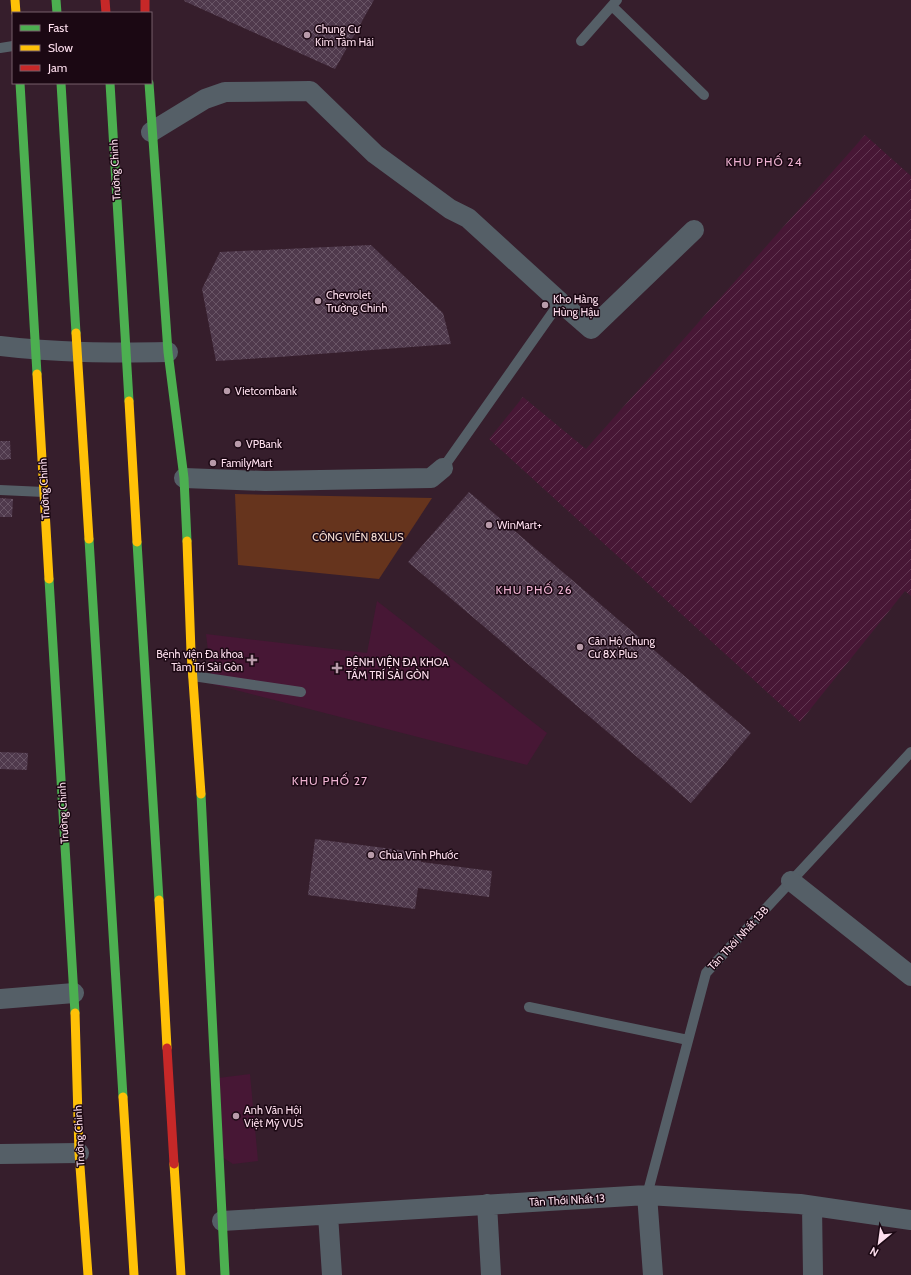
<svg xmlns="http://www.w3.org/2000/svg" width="911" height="1275" viewBox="0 0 911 1275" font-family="Cabin,sans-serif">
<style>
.built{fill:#471735}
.industrial{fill:url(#industrial-furrows)}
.park{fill:#66341d}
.building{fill:url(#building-cross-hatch)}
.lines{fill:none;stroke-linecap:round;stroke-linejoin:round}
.lane{stroke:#555f67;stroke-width:10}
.street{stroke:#555f67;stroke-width:20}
.fast{stroke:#4caf50;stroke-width:9}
.slow{stroke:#ffc107;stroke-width:9}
.jam{stroke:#c62828;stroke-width:9}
.poi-dot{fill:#b89baa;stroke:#1b0813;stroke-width:1.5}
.labels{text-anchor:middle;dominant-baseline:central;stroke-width:3;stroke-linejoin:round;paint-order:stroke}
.poi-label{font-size:11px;fill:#fedfee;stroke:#1b0813;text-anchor:start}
.street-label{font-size:11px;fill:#fedfee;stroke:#1b0813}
.park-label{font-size:11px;fill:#f4dcd1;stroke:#1b0813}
.neighbourhood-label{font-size:12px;letter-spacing:1px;fill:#eeb3d2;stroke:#1b0813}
</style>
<defs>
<pattern id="industrial-furrows" width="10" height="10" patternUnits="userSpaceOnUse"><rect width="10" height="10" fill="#471735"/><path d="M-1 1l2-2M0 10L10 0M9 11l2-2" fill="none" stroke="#633853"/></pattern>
<pattern id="building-cross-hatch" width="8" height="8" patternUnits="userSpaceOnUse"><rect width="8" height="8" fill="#4f394c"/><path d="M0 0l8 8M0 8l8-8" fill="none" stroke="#695566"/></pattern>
</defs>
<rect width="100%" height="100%" fill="#361e2c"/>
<path class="built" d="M377,601L547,733L527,765L212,684L206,634L367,653Z
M250,1074L258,1161L233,1164L219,1155L218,1078Z"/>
<path class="industrial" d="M865,135L911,176V596L905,591L800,722L489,439L523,397L586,449Z"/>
<path class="park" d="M235,494L432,498L379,579L238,565Z"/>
<path class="building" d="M185,0H374L335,69L184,1Z
M371,245L443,313L451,344L279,357L216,361L202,289L220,252Z
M0,441H10L11,459L0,460Z
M469,492L751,733L691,803L408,562Z
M0,498L13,499L12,517H0Z
M0,752L28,753L27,770L0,769Z
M315,839L423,853L421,862L492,871L489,897L418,888L415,909L308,895Z"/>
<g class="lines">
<path class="lane" d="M612,6L704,95
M581,41L617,0
M0,48L13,46
M443,468L560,302
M0,490L44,492
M193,676L301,692
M529,1007L688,1040
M647,1195L706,973L911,752"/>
<path class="street" d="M151,132L205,99L225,92L310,91L375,154L450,209L468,218L560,302L591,329L694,230
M0,346C56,353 112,353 168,352
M184,478L265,481L431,478L443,468
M791,881L911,976
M0,999L74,993
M0,1154L79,1153
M647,1195L653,1275
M487,1204L491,1275
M812,1206L813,1275
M328,1215L332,1275
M222,1221L647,1195L800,1204L911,1220"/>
<path class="fast" d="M56,0L57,13
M20,83L37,374
M61,83L76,333
M110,83L129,401
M149,83L168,352L184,478L187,541
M89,539L123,1097
M137,542L159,900
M49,579L75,1013
M201,794L225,1275"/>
<path class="slow" d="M15,0L16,13
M76,333L89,539
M37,374L49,579
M129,401L137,542
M187,541L191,652L201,794
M159,900L167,1048
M75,1013L79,1153L88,1275
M123,1097L134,1275
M174,1164L181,1275"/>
<path class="jam" d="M105,0L106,13
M145,0V13
M167,1048L174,1164"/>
</g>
<g class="poi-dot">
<circle cx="307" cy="35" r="4"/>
<circle cx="318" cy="301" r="4"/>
<circle cx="545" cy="305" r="4"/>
<circle cx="227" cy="391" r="4"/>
<circle cx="238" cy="444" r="4"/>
<circle cx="213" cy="463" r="4"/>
<circle cx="489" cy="525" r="4"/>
<circle cx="580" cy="647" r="4"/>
<path d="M250 654h4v4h4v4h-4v4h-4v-4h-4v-4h4z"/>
<path d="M335 662h4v4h4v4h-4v4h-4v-4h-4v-4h4z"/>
<circle cx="371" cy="855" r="4"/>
<circle cx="236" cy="1116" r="4"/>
</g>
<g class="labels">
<g class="poi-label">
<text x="315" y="29">Chung Cư<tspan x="315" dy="13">Kim Tâm Hải</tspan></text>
<text x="326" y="295">Chevrolet<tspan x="326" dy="13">Trường Chinh</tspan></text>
<text x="553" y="299">Kho Hàng<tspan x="553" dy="13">Hùng Hậu</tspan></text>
<text x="235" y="391">Vietcombank</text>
<text x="246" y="444">VPBank</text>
<text x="221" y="463">FamilyMart</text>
<text x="497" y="525">WinMart+</text>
<text x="588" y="641">Căn Hộ Chung<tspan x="588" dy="13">Cư 8X Plus</tspan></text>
<text x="243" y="654" text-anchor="end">Bệnh viện Đa khoa<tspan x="243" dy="13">Tâm Trí Sài Gòn</tspan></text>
<text x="346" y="662">BỆNH VIỆN ĐA KHOA<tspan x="346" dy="13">TÂM TRÍ SÀI GÒN</tspan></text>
<text x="379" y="855">Chùa Vĩnh Phước</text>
<text x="244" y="1110">Anh Văn Hội<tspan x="244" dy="13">Việt Mỹ VUS</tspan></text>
</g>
<g class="street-label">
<text transform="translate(115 170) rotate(-93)">Trường Chinh</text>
<text transform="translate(44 489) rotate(-93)">Trường Chinh</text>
<text transform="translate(63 813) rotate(-93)">Trường Chinh</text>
<text transform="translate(738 938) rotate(-47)">Tân Thới Nhất 13B</text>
<text transform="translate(79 1136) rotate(-93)">Trường Chinh</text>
<text transform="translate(567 1200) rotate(-3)">Tân Thới Nhất 13</text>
</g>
<g class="park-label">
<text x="358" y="537">CÔNG VIÊN 8XLUS</text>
</g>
<g class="neighbourhood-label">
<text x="764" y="161">KHU PHỐ 24</text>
<text x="534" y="589">KHU PHỐ 26</text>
<text x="330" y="780">KHU PHỐ 27</text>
</g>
</g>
<rect x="12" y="12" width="140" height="72" fill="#1b0813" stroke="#765e6b"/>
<rect x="20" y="25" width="20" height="6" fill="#4caf50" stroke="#765e6b"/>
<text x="48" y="32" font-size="12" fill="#fedfee">Fast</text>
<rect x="20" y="45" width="20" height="6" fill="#ffc107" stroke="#765e6b"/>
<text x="48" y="52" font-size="12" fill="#fedfee">Slow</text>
<rect x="20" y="65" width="20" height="6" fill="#c62828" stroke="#765e6b"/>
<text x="48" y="72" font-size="12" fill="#fedfee">Jam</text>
<g transform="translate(879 1243) rotate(209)" stroke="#1b0813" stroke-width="3" paint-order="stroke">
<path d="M0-3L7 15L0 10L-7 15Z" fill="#fedfee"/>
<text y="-6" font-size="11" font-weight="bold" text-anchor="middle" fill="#fedfee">N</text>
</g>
</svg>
